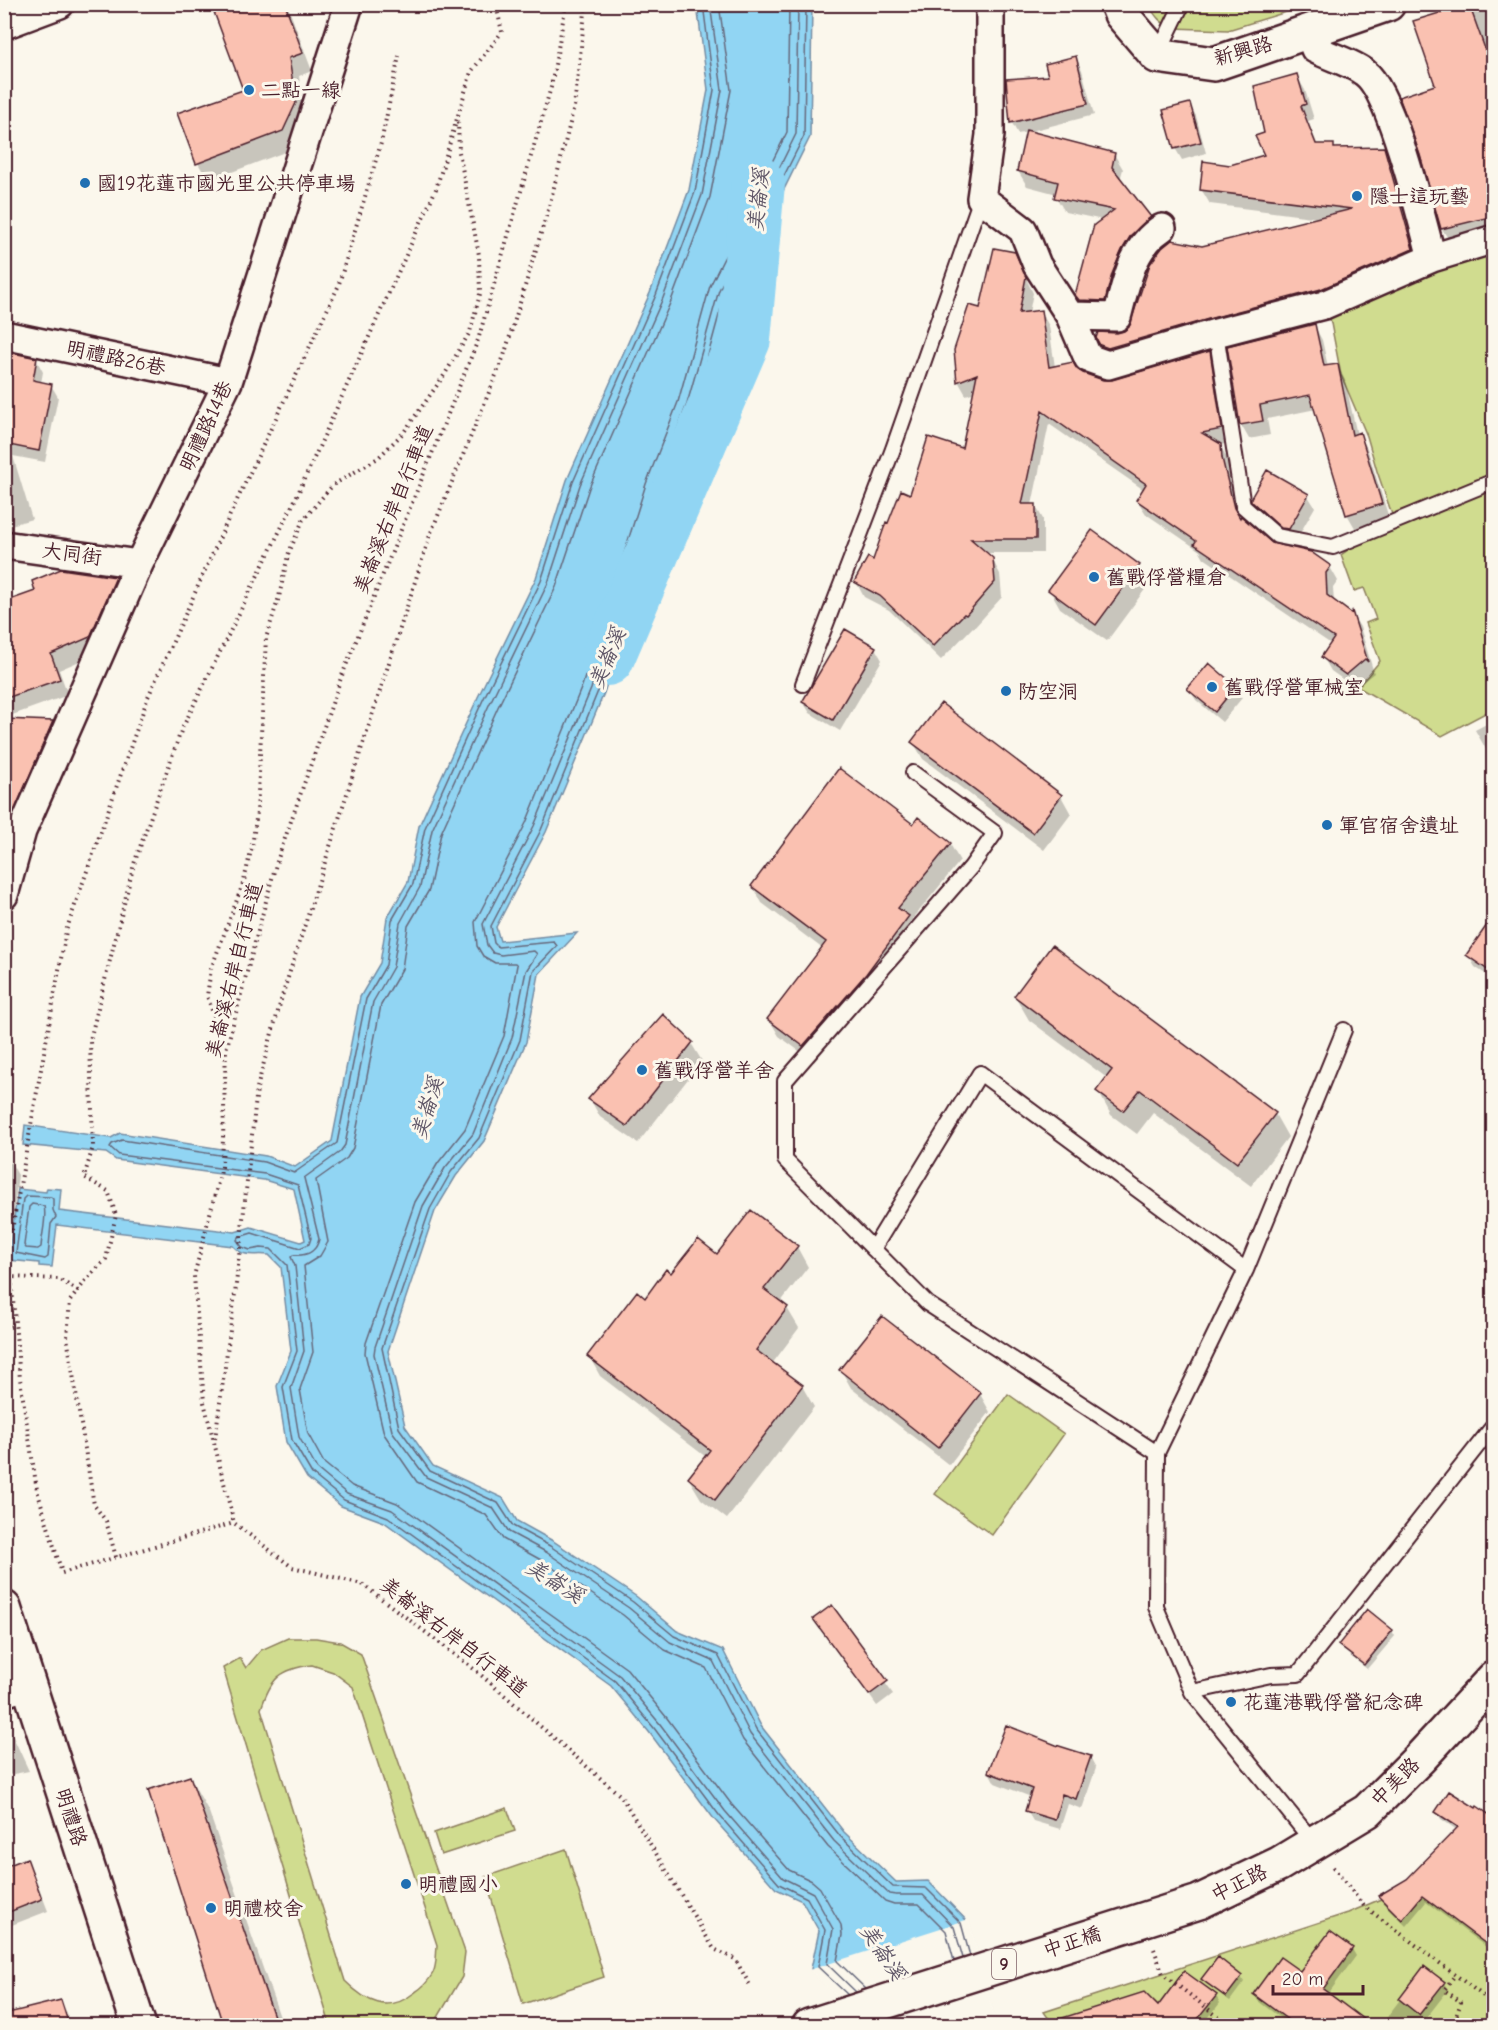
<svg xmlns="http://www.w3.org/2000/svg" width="1498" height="2030" viewBox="0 0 1498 2030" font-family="'Comic Neue','LXGW WenKai TC',sans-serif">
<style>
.green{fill:#d0dc8f;stroke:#8d7e5d;stroke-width:1.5;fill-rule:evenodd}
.water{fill:#91d5f3;stroke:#758ca3;stroke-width:1.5}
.pier{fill:#fbf7ec}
.shadow{fill:#0003}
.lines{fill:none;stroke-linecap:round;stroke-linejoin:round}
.shore{stroke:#66687b;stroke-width:1.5}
.river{stroke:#91d5f3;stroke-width:54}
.building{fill:#fac1b1;stroke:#4a1f2b;stroke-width:1.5}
.service-casing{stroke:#4a1f2b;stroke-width:18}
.minor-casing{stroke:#4a1f2b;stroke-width:32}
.tertiary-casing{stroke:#4a1f2b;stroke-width:38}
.primary-casing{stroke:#4a1f2b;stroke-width:38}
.path{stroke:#4a1f2b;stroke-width:4;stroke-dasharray:1.5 4.5;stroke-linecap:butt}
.service{stroke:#fbf7ec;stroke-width:14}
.minor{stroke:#fbf7ec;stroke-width:27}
.tertiary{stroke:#fbf7ec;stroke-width:33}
.primary{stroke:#fbf7ec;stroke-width:33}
.poi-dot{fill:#1f6fb2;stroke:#fbf7ec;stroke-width:2}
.labels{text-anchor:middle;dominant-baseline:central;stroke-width:6;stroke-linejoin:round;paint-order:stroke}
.shield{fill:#fbf7ec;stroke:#7f6065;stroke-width:1.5}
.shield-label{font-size:18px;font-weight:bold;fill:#4a1f2b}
.street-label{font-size:20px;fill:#4a1f2b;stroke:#fbf7ec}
.poi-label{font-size:20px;fill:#4a1f2b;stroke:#fbf7ec;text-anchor:start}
.water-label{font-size:21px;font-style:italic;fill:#5f5667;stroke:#fbf7ec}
</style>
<rect width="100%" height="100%" fill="#fbf7ec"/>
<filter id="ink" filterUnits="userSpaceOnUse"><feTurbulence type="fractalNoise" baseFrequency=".0167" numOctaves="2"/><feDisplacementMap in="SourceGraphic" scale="12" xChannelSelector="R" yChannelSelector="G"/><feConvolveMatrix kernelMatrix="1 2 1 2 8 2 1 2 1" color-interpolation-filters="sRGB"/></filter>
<g filter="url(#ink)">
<path class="green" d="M1149,5H1309L1228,30L1173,28C1161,24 1155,16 1149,5Z
M1493,248V709L1442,736L1358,687L1380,661L1366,623L1376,619L1364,588L1354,591L1341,555L1365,538L1396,526L1377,471L1367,436L1341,375L1329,313Z
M1008,1394L1064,1434L992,1535L935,1494Z
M288,1638H316L340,1642L361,1654L465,1952L462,1977L437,2019L430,2025H330L223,1668L240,1658L246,1668L261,1650ZM312,1665L333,1672L353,1687L437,1945C436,1954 437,1965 433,1973C428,1982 422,1988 414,1993C388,2014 366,2002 345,1981L261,1709C271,1678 280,1669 312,1665Z
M507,1808L515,1831L441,1855L434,1833Z
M566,1849L604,1977L523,2004L485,1877Z
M1493,1862V2025L1054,2026L1044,2012L1348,1913L1381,1899L1402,1920L1444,1868Z"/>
<path class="water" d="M697,5H812L810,137L731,296L699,409L667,491L604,693L546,832L496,927L500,941L577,933L539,974L526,1042L484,1141L456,1176L435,1211L388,1351L405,1426L433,1466L503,1498L517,1521L553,1541L637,1597L677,1631L723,1650L761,1726L844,1832L896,1882L928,1881L966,1920L994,2025H872L811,1969L819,1931L802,1901L776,1889L714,1819L649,1732L611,1686L384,1522L341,1506L307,1478L286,1442L277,1386L291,1351L281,1267L269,1255C254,1253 245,1259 233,1246L57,1225L52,1267L39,1266V1263L8,1260L18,1189L46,1192L47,1188L61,1189L59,1211L235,1232L251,1227L301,1242L305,1240L294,1189L264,1180L116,1160L106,1153L23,1145L25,1125L111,1138L120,1133L266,1156L295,1167L332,1141L360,997L380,963L387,918L408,882L419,826L478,697L536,578L567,480L650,293L689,190L708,90Z"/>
<path class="pier" d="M969,1919L997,2026H867L809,1970Z"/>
<path class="shadow" d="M212,4H287L312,71L299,76L305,121L293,149L208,181L198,163L245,91Z
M1474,4H1494V229L1449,240L1442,229L1421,154L1437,86L1415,22Z
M1076,58L1082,70L1094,115L1027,132L1114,154L1123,169L1120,180L1149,218L1158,232L1113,315H1089L1077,295L1103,220L1065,212L1056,197L1057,194L1027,186L1018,171L1027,132L1018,134L1012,123L1049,77Z
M1296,75L1305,90L1314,119L1308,121L1318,146L1333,145L1335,149H1383L1392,164L1421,264L1110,360L1101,345L1117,334L1125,332L1202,247L1319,218L1210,204L1201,189L1230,166L1266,156V134Z
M1190,105L1196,116L1206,153L1182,160L1175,148Z
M1014,254L1033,293L1029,313L1041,312L1049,326L1055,367L1076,370L1103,381L1112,382L1209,353L1217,367L1229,443L1220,445L1228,460L1229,473L1240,517L1271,544L1330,567L1338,581L1333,588L1334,602L1352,614L1360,627L1374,673L1355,688L1331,671L1323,657L1331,644L1204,558L1200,551L1146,514L1137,500L1144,490L1049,424L1032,505H1035L1043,519V553H984L992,559L1000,574L1002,597L974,628L973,627L941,660L889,610L864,597L856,582L874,562L889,525L911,496L963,450L975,392L966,395L958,381L981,310Z
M1314,325L1322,340L1328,367L1337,365L1345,380L1357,435L1359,434L1367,448L1389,518L1355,528L1347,514L1316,409L1267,419L1270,435L1249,439L1241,425L1229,347Z
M4,353L36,359L43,372L41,383L51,385L58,397L45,462L13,456L32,519L4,527Z
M1308,496L1315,507L1296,540L1289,539L1260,513L1253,501Z
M1139,566L1149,584L1107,641L1060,608L1050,590Z
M115,578L124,594L98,653L59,670L68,695L4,718V604Z
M875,648L882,660L840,731L810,713L803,702Z
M1235,687L1242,698L1222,722L1196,700L1189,689Z
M4,720L52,722L61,738L4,846Z
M1494,720V763L1475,730Z
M913,742L1061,796L1071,814L1044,850L923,759Z
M913,826L950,844L960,861L911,921L918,934L875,991L814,1062L779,1036L769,1019L823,949L762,903L753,886Z
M1494,917V980L1475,967L1468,955Z
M1015,996L1275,1114L1288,1137L1251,1186L1153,1113L1137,1134L1111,1115L1098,1091L1107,1078L1029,1020Z
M691,1043L702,1061L638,1143L600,1117L590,1099Z
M4,1162L11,1163L18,1175L6,1271H4Z
M797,1247L808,1267L780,1303L787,1308L799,1328L772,1364L802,1386L814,1407L727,1519L701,1499L689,1479L706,1457L600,1376L589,1356L671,1275L718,1256Z
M882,1318L980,1394L990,1412L949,1465L851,1388L841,1370Z
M831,1607L893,1694L877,1706L815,1619Z
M1392,1631L1395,1636L1367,1669L1343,1650L1340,1645Z
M4,1730H10L29,1771L4,1776Z
M1055,1746L1090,1757L1096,1768L1082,1809L1068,1804L1060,1829L1033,1821L1027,1811L1031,1797L995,1783L989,1772Z
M190,1778L209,1812L283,2026H224L150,1791Z
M1437,1812L1494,1820V1953L1426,1902L1406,1926L1383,1903L1380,1897L1408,1880L1457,1830L1441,1819Z
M26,1860L33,1872L48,1911L4,1928V1868Z
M1331,1933L1352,1949L1356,1956L1328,1994L1369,2026H1291L1258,2001L1254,1994L1300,1974Z
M1424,1968L1444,1983L1448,1990L1420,2026H1380Z
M1241,1977L1244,1982L1230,2001L1206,1984L1203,1979Z
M1216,1996L1220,2003L1202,2026H1105L1096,2009L1158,2008Z
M61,2001L67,2013L71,2026H23L20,2012Z"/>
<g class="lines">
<path class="shore" d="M703,4L714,90L695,192L656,295L573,482L541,581L483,700L425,828L413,884L392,920L386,965L366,999L337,1143L294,1173L264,1162L122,1140L112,1144L110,1147L119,1155L265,1174L298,1185L311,1238L309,1244L300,1248L252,1233L239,1237L237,1240L242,1247L250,1250L261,1248L271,1249L287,1265L297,1351L283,1387L292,1440L312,1474L344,1500L388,1517L615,1681L654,1728L719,1815L779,1884L807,1898L825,1930L818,1967L848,1995
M710,4L722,90L702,195L663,298L580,485L548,583L490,703L432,830L420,887L400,923L393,967L373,1002L345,1145L340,1152L304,1178L319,1239C316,1253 306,1256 293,1255L291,1257L295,1266L304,1351L291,1388L299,1437L317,1469L347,1494L392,1510L620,1676L660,1724L725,1811L783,1878L813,1893L833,1929L827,1964L856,1992
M719,4L731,90L710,197L671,301L589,488L556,587L498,707L441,833L429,890L408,926L402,969L381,1005L353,1148L347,1158L316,1180L328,1242L320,1256L304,1266L313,1352L300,1389L308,1434L324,1463L352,1486L397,1503L627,1669L667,1718L732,1805L789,1870L812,1881L820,1888L841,1925L842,1935L837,1961L866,1989
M789,4L787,132L710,286L678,402L646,484L582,686L526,823L475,922L477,946L483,956L495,963H515L517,965L504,1036L465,1129L438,1163L415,1202L366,1343L365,1353L384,1434L417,1482L486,1515L503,1539L541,1560L623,1615L665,1650L706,1668L743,1740L828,1847L885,1901L894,1904H919L946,1931L954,1961
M798,4L796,134L719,290L687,404L655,487L591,689L534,826L483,924L487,945L493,953L501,955L534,951L537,954L526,971L512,1038L473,1134L445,1168L423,1206L375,1347L374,1354L392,1431L426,1477L493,1508L509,1532L546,1552L629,1608L670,1642L713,1661L750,1734L834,1841L889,1894L896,1895H923L954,1927L963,1958
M806,4L804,136L725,293L694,407L662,489L598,691L541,830L491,926L494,943L498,947L554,942L557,946L533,971L520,1040L479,1138L451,1172L430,1209L382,1348L399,1428L430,1471L498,1503L513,1526L550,1546L633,1602L674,1636L718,1655L756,1729L840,1836L893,1887L926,1888L961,1923L970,1956
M26,1196L51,1197L53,1199V1210L56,1217L51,1224L48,1257L45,1259L16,1253L23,1199Z
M32,1204L44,1206C47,1218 42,1233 41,1247L38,1249L26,1248L24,1245L29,1207Z"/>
<path class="river" d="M607,659L744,339L758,183"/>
</g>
<path class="building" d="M211,4H285L303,53L289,58L296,103L283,131L196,164L177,113L243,90Z
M1469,4L1494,74V216L1441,229L1420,155L1399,97L1435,85L1413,21Z
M1076,56L1088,104L1010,123L1006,79L1048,76L1045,64Z
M1297,74L1306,104L1301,106L1316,144H1334V148L1384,147L1413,249L1321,289L1212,318L1108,348L1100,345L1096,338L1098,332L1117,333L1124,331L1129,327L1150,264L1162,248L1172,240L1202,246L1352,209L1200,190L1203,161L1230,165L1264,155L1255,136L1264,133L1254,86Z
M1190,103L1201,142L1174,149L1163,110Z
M1026,130L1115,153L1112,167L1151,217L1131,235L1122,250L1112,274L1105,301L1079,300L1075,295L1094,225L1114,210L1054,198L1058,182L1017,171Z
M994,248L1015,252L1026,277L1019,313L1041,310L1049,367L1073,362L1077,369L1083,373L1103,380H1112L1210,351L1222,429L1202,433L1221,444L1222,458L1234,508L1240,518L1241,516L1272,543L1311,552L1331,566L1326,573L1327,595L1351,613L1352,611L1368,662L1365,659L1346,675L1321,657L1334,638L1194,544L1196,541L1136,500L1146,484L1042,411L1022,504H1036V539H971L993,558L995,582L966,615L964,614L933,646L880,596L854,582L868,557L873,560L886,522L888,523L901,490L910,494L928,437L962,448L977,374L957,382L954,350L969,305L980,308Z
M1315,324L1324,366L1338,364L1352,435L1360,432L1382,504L1346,515L1310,395L1260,405L1263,421L1240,425L1227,346Z
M8,352L37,358L33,380L52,384L39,451L4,444V371Z
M1267,470L1309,494L1289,529L1281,528L1251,501V498Z
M1092,530L1140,565L1096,625L1048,590Z
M61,569L116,577L90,637L51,654L60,679L4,699V602L35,591L32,581Z
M845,629L876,647L833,720L802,702Z
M1209,663L1236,686L1215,712L1187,689Z
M941,703L1062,795L1033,833L911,742Z
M4,719L53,721L4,835Z
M839,768L913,824L918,817L951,843L898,908L909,916L866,974L803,1046L767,1019L826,942L751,886Z
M1494,915V974L1466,955Z
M1052,945L1276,1113L1237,1163L1140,1090L1123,1111L1096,1091L1112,1070L1014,996Z
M663,1014L693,1042L627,1126L588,1099Z
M751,1210L798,1246L764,1289L788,1307L756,1350L803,1385L715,1500L688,1478L710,1450L587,1356L637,1291L645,1298L666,1269L671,1273L698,1239L717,1254Z
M882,1316L981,1393L938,1448L839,1370Z
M832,1605L888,1681L869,1695L813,1619Z
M1367,1609L1393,1630L1364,1665L1338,1645Z
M1006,1725L1056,1745L1091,1756L1076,1799L1062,1794L1055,1820L1025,1811L1032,1789L988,1772Z
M190,1776L277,2025H223L148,1790Z
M1449,1791L1476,1808L1477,1806L1494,1818V1950L1422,1896L1402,1920L1378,1896L1407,1879L1458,1827L1435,1812Z
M27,1858L42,1899L4,1914V1867Z
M1330,1931L1353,1948L1323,1989L1371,2025H1295L1253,1994L1280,1957L1300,1971Z
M1218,1957L1242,1976L1226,1997L1201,1979Z
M1424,1966L1445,1982L1419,2015L1399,1999Z
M1184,1971L1217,1995L1193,2025H1057L1056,2020L1144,1992L1158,2006Z
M61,2000L68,2022L54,2025H4V2014Z"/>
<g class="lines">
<g class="service-casing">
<path id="service" d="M1157,56L1182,4
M1216,333L1243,506L1277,536L1333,547L1494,481
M803,684L893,449L981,198
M913,773L995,833L971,867L785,1081V1160L928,1304L1157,1453
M873,1249L980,1073L1246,1270
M1192,1692L1271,1675L1298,1674L1494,1425
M1314,1843L1192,1692L1156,1607L1157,1453L1246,1270L1344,1030"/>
</g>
<g class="minor-casing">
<path id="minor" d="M990,4V135L981,198L1023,230L1037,265L1070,316L1088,358L1108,365L1216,333L1324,305L1432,258L1494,239
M4,25L60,4
M1308,31L1315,49C1330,57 1353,63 1365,73C1392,93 1422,221 1432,258
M1070,316L1117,317C1126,284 1131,248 1162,228
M4,335L228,382
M4,545L139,564
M4,895L22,831L139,564L228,382L349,4
M4,1693L28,1685"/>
</g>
<g class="tertiary-casing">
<path id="tertiary" d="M1117,4L1121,14L1157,56L1214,64L1388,4
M4,1608L139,2026"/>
</g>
<g class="primary-casing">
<path id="primary" d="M809,2026L1199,1902L1279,1864L1367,1811L1420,1758L1494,1678"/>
</g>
<path class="path" d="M566,4L551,87L478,340L341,678L276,864L226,1050L222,1167L194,1276L204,1402L234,1523L292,1567L362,1584L474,1669L621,1796L714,1949L735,1959L751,1987
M220,1033L207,996L211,969L244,881L252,846L257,812L266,638L279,597L288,555L303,520L333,485L378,458L404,432L445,374L470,332L480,294L479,255L459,152L458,121
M12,1230L66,931L148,697L230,515L338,287L381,143L399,56
M78,1291L59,1279L11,1277L20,1379L37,1490L62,1573L234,1523
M4,1328L15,1326
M215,1439L235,1294L257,1088L283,993L430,535L504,356L550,203L574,107L586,4
M116,1557L106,1521L94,1505L67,1337L70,1301L87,1279L106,1259L116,1215L108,1191L84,1177L93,1147L90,1040L134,864L181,731L295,500L436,189L471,72L502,32L496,4
M1333,1867L1364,1906L1494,2004
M1154,1949L1163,1974L1230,2026
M1453,2026L1461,2002L1444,1990L1455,1975"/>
<use href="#service" class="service"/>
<use href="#minor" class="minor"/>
<use href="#tertiary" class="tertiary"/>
<use href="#primary" class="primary"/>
</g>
</g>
<g class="poi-dot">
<circle cx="249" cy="90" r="6"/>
<circle cx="85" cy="183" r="6"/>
<circle cx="1357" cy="196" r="6"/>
<circle cx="1094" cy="577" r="6"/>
<circle cx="1212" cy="687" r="6"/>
<circle cx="1006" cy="691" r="6"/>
<circle cx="1327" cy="825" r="6"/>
<circle cx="642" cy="1070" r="6"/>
<circle cx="1231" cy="1702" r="6"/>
<circle cx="406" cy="1884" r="6"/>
<circle cx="211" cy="1908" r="6"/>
</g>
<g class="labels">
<rect class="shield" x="992" y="1949" width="24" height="30" rx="4.5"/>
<g class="shield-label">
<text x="1004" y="1964">9</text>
</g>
<g class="street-label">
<text transform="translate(1243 51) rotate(-16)">新興路</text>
<text transform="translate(116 358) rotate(12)">明禮路26巷</text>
<text transform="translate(206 426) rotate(-65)">明禮路14巷</text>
<text transform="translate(393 509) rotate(-68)">美崙溪右岸自行車道</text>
<text transform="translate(72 554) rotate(8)">大同街</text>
<text transform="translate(234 970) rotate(-76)">美崙溪右岸自行車道</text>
<text transform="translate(454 1637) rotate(38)">美崙溪右岸自行車道</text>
<text transform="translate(1395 1782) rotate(-45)">中美路</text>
<text transform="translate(71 1817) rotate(72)">明禮路</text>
<text transform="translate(1239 1883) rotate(-26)">中正路</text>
<text transform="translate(1072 1942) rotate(-18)">中正橋</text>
</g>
<g class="poi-label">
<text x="261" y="90">二點一線</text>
<text x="97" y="183">國19花蓮市國光里公共停車場</text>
<text x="1369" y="196">隱士這玩藝</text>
<text x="1106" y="577">舊戰俘營糧倉</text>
<text x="1224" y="687">舊戰俘營軍械室</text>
<text x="1018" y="691">防空洞</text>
<text x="1339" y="825">軍官宿舍遺址</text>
<text x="654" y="1070">舊戰俘營羊舍</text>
<text x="1243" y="1702">花蓮港戰俘營紀念碑</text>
<text x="418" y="1884">明禮國小</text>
<text x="223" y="1908">明禮校舍</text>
</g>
<g class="water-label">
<text transform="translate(758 200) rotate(-84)">美崙溪</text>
<text transform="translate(607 658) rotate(-67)">美崙溪</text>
<text transform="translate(427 1108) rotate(-73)">美崙溪</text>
<text transform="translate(555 1581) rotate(32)">美崙溪</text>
<text transform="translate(883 1952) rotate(56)">美崙溪</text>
</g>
</g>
<rect width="1498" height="2030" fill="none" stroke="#fbf7ec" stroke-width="24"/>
<rect x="12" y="12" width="1474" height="2006" fill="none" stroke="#4a1f2b" stroke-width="2" filter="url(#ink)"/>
<path d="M1273 1985v9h90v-9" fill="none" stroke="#4a1f2b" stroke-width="3"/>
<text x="1282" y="1985" font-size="18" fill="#4a1f2b" stroke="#fbf7ec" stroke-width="4.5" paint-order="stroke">20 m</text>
</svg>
